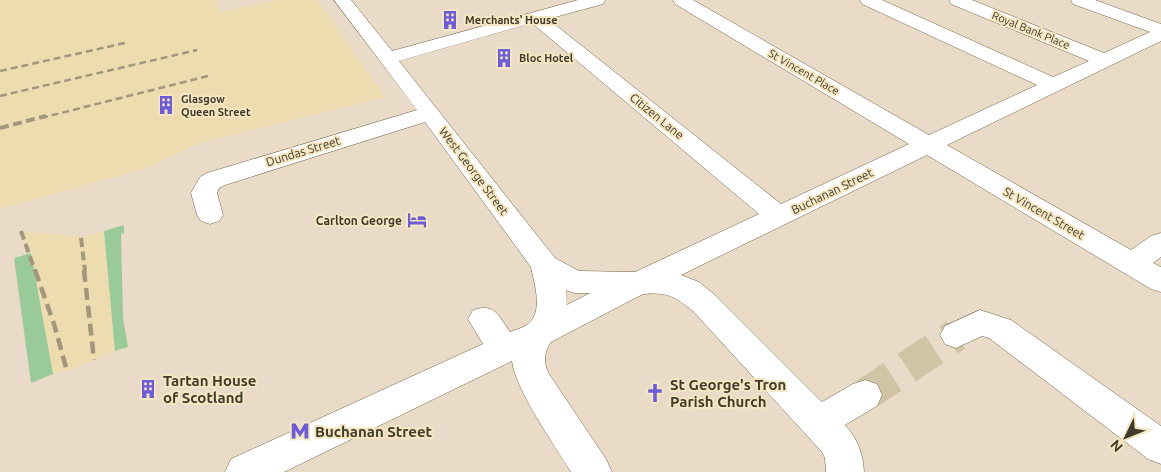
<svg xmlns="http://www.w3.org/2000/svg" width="1161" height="472" viewBox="0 0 1161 472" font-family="Ubuntu,sans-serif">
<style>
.commercial{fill:#e9dbc8}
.built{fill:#eedcb1}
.green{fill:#9bca9a}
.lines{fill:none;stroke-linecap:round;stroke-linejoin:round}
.minor-tunnel{stroke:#d1c4a4;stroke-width:33;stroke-dasharray:33 17;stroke-linecap:butt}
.minor-casing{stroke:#716343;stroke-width:1}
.minor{fill:#fff;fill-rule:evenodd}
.rail-far2{stroke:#a2977d;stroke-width:2.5;stroke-dasharray:7 4;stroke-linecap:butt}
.rail-far1{stroke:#a2977d;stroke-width:4;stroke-dasharray:9 4.5;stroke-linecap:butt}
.rail{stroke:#a2977d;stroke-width:4.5;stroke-dasharray:12 6;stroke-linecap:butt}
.labels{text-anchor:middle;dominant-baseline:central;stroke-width:4;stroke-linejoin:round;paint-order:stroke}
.far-poi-label{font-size:11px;font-weight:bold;fill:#403a2b;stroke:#f5e6c2;text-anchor:start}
.far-street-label{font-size:11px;fill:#403a2b;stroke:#f5e6c2}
.street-label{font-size:12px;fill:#403a2b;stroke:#f5e6c2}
.poi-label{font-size:12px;font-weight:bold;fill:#403a2b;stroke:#f5e6c2;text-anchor:end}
.near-poi-label{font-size:15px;font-weight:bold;fill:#403a2b;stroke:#f5e6c2;text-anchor:start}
</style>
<rect width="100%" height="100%" fill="#f5e6c2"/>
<path class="commercial" d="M0,0H1161V472H0Z"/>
<path class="built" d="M0,0H216L215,1L220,12L277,0H317L385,97L200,143L141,170L0,209Z
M21,231L81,237L104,231L115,351L67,371L53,374L31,253Z"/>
<path class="green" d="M124,225V233L121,234L123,318L128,347L115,351L104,231Z
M31,253L53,374L31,383L14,258Z"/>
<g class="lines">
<path class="minor-tunnel" d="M865,395L956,335"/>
<g class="minor-casing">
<path id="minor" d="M334,0H351L392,51L578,0H605L603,4L548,19L781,204L909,144L675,4L673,0H693L929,135L1037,85L862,4L860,0H882L1053,77L1089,61L951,4L949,0H972L1104,53L1150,32L1073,4L1071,0H1095L1161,24V41L947,145L1131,250L1151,236L1161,233V257L1153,263L1161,267V292L1151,289L927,155L681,275L699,282L715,295L822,402L853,384L865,380L877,384L882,395L877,406L845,425C858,439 863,454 864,472H826L825,458L822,452L693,311C674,296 668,292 643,294L551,342C544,352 543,363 549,374L606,459L612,472H571C555,446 515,389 512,361L284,472H225L231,459L483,344L468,319L473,310C495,303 498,315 510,332C515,330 523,328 528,324C544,311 534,283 531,267L425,122L225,185L219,188L217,193L223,215L219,221L210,224L201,221L197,215L191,193L200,177L207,173L417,110ZM532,23L759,214L635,272L579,271L555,258L399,61ZM566,290L574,293H590L567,305Z
M980,310L1011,320L1161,426V464L1148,459L989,338L982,336L956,348L945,344L940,335L945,326Z"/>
</g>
<use href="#minor" class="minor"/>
<path class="rail-far2" d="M0,71L125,43
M0,96L197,50
M41,118L208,76"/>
<path class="rail-far1" d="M0,128L46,116
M21,231L35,271
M81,238L85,271"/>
<path class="rail" d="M35,270L54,324L67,371
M84,270L94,360"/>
</g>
<defs>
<g id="building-bare" transform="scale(1.5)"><path d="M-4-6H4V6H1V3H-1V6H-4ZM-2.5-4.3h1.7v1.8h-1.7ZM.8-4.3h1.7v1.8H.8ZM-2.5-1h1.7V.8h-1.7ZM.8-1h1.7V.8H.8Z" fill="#6d5cd6" stroke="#f5e6c2" stroke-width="2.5" paint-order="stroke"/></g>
<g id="hotel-bare" transform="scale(1.5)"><path d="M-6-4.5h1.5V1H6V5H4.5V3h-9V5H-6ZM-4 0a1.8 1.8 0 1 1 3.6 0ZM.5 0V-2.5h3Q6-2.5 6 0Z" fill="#6d5cd6" stroke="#f5e6c2" stroke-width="2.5" paint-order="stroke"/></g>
<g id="church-bare" transform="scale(1.5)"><path d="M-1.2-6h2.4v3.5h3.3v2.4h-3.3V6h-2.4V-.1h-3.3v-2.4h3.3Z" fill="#6d5cd6" stroke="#f5e6c2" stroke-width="2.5" paint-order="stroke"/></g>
<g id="metro-bare" transform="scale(1.5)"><path d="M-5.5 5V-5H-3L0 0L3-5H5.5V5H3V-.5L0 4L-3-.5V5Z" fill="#6d5cd6" stroke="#f5e6c2" stroke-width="2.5" paint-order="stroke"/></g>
</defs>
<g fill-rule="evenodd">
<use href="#building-bare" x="450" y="20"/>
<use href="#building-bare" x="504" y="58"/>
<use href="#building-bare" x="166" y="105"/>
<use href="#hotel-bare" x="417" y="220"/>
<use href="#building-bare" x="148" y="389"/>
<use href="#church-bare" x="655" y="393"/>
<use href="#metro-bare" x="300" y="431"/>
</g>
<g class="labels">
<g class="far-poi-label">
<text x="465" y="20">Merchants' House</text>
<text x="519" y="58">Bloc Hotel</text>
<text x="181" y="99">Glasgow<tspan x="181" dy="13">Queen Street</tspan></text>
</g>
<g class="far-street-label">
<text transform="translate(1031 30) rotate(22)">Royal Bank Place</text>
<text transform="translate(804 72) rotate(30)">St Vincent Place</text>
</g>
<g class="street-label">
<text transform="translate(657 116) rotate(39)">Citizen Lane</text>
<text transform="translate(303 151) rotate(-17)">Dundas Street</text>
<text transform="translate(474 171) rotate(53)">West George Street</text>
<text transform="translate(832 191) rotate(-26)">Buchanan Street</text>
<text transform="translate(1044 213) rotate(30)">St Vincent Street</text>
</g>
<g class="poi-label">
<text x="402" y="220">Carlton George</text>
</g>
<g class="near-poi-label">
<text x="163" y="380">Tartan House<tspan x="163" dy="17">of Scotland</tspan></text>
<text x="670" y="384">St George's Tron<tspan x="670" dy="17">Parish Church</tspan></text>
<text x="315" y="431">Buchanan Street</text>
</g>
</g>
<g transform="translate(1126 437) rotate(227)" stroke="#f5e6c2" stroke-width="4" paint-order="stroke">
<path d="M0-4L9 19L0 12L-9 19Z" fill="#403a2b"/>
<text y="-8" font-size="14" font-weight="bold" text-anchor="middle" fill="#403a2b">N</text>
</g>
</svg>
